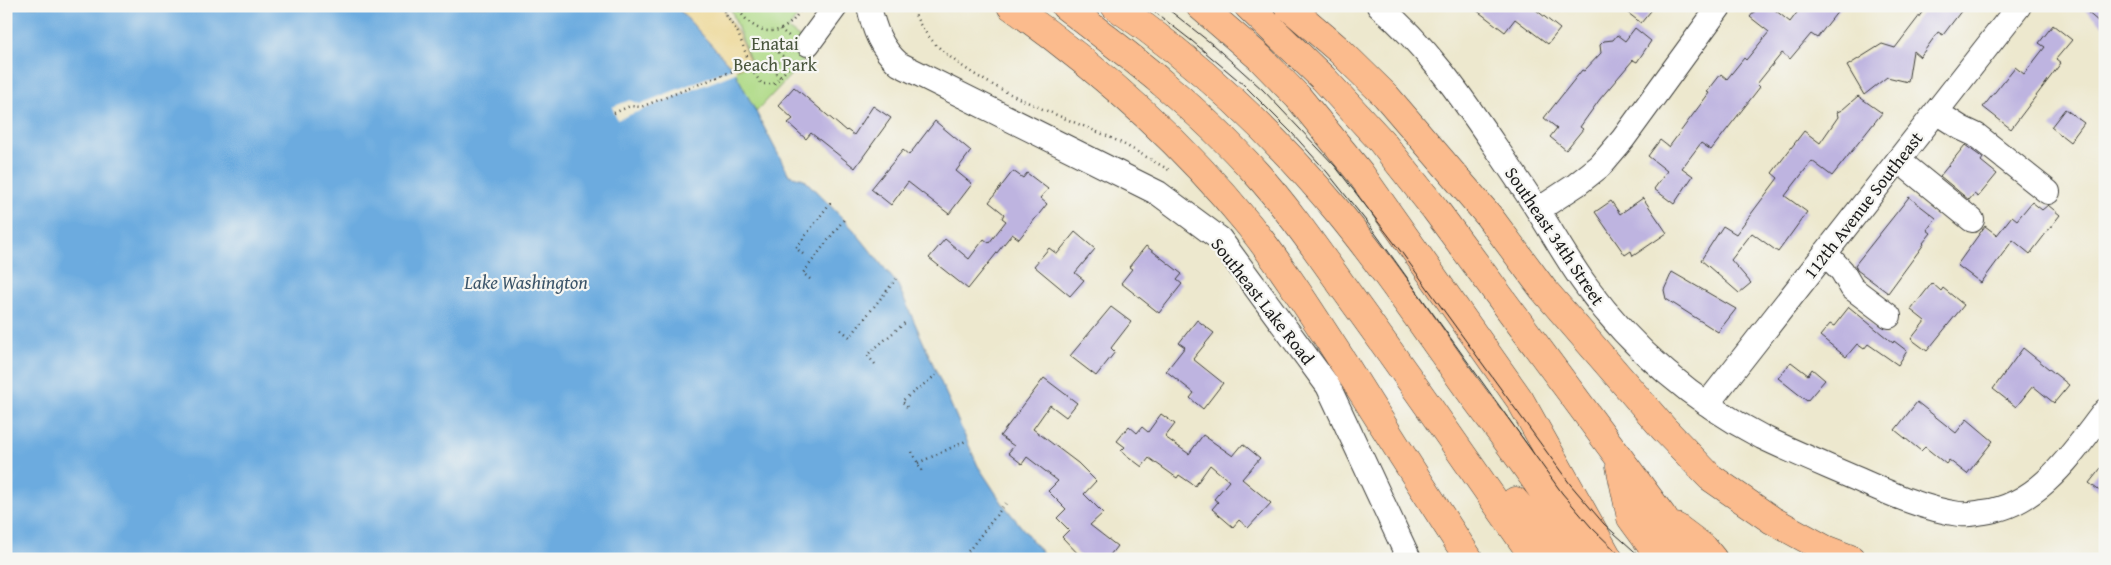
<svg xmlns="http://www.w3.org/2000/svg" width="2111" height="565" viewBox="0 0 2111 565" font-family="'Gentium Book Plus',serif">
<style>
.green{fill:#afda86;stroke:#667b51}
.sand{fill:#eeda9e;stroke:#857b5d}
.water{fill:#6cabdf;stroke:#44647e}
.pier{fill:#ede8ce}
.building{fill:#beb4e0}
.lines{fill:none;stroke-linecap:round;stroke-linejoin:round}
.minor-casing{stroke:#3b3b37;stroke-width:26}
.highway-casing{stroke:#3b3b37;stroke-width:29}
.path{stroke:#3b3b37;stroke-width:2.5;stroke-dasharray:1 4;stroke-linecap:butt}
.minor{stroke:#fff;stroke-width:24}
.highway{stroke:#fbbb8d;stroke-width:28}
.tram{stroke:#1c1c1c;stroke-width:1}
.labels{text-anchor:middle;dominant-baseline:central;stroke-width:4.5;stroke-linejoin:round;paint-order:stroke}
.park-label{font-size:18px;fill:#48553c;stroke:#f6f6f2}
.street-label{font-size:18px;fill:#1c1c1c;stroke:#f6f6f2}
.water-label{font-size:19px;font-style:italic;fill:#3c556a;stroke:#f6f6f2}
</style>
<rect width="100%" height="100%" fill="#f6f6f2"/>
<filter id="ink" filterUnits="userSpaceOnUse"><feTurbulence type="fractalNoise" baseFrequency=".02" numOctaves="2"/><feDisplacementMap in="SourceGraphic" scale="10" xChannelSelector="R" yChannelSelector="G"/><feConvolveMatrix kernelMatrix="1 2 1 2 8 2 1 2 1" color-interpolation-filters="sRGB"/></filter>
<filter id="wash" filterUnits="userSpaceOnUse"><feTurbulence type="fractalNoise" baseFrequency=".0096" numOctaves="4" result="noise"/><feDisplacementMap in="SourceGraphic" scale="20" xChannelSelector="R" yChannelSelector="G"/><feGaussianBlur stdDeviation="1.12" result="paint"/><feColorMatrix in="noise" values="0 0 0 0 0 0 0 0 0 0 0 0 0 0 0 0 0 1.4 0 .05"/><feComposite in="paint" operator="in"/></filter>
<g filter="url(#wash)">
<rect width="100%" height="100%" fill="#ede8ce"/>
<path class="green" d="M730,6H805L788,29L815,49L756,112L734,70L751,63Z"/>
<path class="sand" d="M676,6H723L727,17L738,33L751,64L734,70Z"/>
<path class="water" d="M6,6H676L734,70L789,175L804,179L853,229L898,285L978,466L1003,504L1047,559H6Z"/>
<path class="pier" d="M734,67L738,72L617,120L612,107L630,100L640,104Z"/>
<g id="blocks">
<path class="building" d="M1471,6H1531L1560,29L1548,44L1515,19L1505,32Z
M1619,6H1655L1641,23Z
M1759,6H1770L1790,22L1802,6H1842L1817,38L1811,34L1790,59L1782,53L1757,84L1760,87L1711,150L1701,143L1682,168L1693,176L1674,204L1654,189L1667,171L1648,156L1660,140L1669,147L1709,93L1707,92L1721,74L1727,79L1744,58L1746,60L1769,32L1750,17Z
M1927,6H1965L1943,35L1938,32L1920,57L1913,51L1908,82L1887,77L1864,95L1847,66L1882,44L1895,48Z
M2080,6H2105V27Z
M2053,25L2072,40L2056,59L2061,63L2011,129L1983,107L2015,67L2024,74L2045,47L2039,43Z
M1635,28L1651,41L1637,62L1633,60L1600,99L1580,127L1583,129L1566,150L1550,137L1557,128L1544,118L1582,70L1584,71L1601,53L1600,45L1604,41L1613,40L1617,35L1625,41Z
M794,87L846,131L847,130L854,135L873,106L891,118L855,168L811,133L806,139L788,123L793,119L778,105Z
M1858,96L1882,113L1832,176L1812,161L1785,196L1807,212L1778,252L1752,233L1731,260L1751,283L1739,293L1701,260L1723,226L1736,234L1778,178L1772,173L1804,131L1820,143L1838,117L1837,112L1842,110Z
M2065,109L2084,123L2070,142L2051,127Z
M935,121L971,151L956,171L972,184L949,214L908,182L891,205L871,189L903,150L909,155Z
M1965,145L1983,158L1981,161L1997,174L1978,197L1974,194L1969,200L1940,176Z
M1013,171L1023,178L1027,173L1048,189L1040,198L1047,204L1019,239L1012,234L968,289L929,258L945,239L969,259L984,239L989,243L1006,221L1002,218L1004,214L989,202Z
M1909,197L1936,218L1927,230L1931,233L1923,243L1924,244L1888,293L1857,270L1855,265Z
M1643,198L1667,233L1633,256L1631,251L1625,255L1595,212L1611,201L1620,214Z
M2032,202L2042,210L2048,205L2060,215L2030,254L2013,240L1981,283L1957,265L1985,226L1997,235L2012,216L2017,220Z
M1075,232L1095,249L1075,273L1084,280L1070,296L1034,266L1049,248L1057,254Z
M1146,246L1182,274L1177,280L1182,284L1159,313L1121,283L1132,269L1129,267Z
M1672,272L1736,309L1718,332L1666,299L1664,290Z
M1932,283L1941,291L1943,288L1964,305L1927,351L1911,339L1925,321L1911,310Z
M1111,307L1131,322L1111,348L1115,352L1096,376L1070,356Z
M1849,307L1893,343L1894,341L1907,351L1898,365L1868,344L1864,349L1857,344L1846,357L1820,336L1830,324L1834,326Z
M1197,320L1214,333L1193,359L1223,383L1203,409L1190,398L1194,393L1166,371L1185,347L1179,343Z
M2023,348L2069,385L2054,403L2033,386L2016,407L1993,389Z
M1791,362L1808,375L1812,369L1825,380L1807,401L1778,378Z
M1044,378L1077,403L1066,417L1050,405L1033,429L1078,463L1096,481L1084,494L1103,513L1090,525L1117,546L1107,559H1083L1062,537L1069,530L1057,518L1066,509L1048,491L1058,481L1027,457L1022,464L1008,453L1014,446L1000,436Z
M1917,402L1956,433L1967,419L1993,441L1967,474L1949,460L1946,464L1925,447L1921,451L1895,430Z
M1161,414L1175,424L1165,437L1189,454L1203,435L1233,456L1243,444L1260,458L1242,479L1271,503L1248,528L1239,520L1233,527L1212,509L1218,502L1214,499L1229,481L1210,465L1195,486L1179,475L1177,478L1149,458L1142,467L1121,451L1125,447L1117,441L1129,426L1137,433L1142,427L1148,432Z
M2105,463V495L2089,483Z"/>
</g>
</g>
<g filter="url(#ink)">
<use href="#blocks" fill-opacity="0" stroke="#3b3b37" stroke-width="1"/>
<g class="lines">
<g class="minor-casing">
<path id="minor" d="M869,6C874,30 881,48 899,64L1158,193L1220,239L1328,386L1409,559
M1379,6C1426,45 1461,96 1495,146C1510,168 1525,190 1539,212C1555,237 1569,263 1587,287C1632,349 1694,402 1762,437C1793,452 1825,465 1857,479C1889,493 1924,509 1959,514C1967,515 1976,513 1984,512C2040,505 2073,452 2105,411
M808,44L836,6
M1936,112L1961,128L1976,135L2048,192
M1898,160L1972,220
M1538,210L1576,185L1600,166L1623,139L1720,6
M1825,253L1842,271L1852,288L1889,316
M1707,404L2019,6"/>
</g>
<g class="highway-casing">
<path id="highway" d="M1011,6C1098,68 1182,142 1249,225C1285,270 1316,320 1347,368C1387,432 1428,496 1469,559
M1065,6C1133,58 1199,109 1256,173C1292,213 1322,258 1354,302C1416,387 1475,473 1535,559
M1115,6C1197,61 1276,136 1339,213C1384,268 1425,328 1466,386C1506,441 1553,496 1580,559
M1200,6L1259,57L1298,97L1360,173L1520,400L1609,559
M1248,6L1323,78L1381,141L1435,209L1663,517L1688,559
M1288,6L1339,50L1386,96L1488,215L1543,289L1664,429L1710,477L1772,520L1825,549L1851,559
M1620,466L1631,518L1661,559
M1515,501L1562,559
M1676,527L1704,548L1713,559"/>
</g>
<path class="path" d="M723,6L727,17L738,33L753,72L762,84H774L796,59
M737,6C746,25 768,40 788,25C794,21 799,12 803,6
M912,6C930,71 1050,111 1107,136C1129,146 1149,159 1171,171
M780,29L790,37
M780,77L769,67L768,64L773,60L782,64L786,60L785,58L771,46L775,42L789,48
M614,113L630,106L641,107L751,64
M803,254L796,248L831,202
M810,279L803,273L845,218
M841,330L850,337L896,279
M875,364L867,355L907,321
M907,407L902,401L936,375
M912,452L923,473
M918,463L966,441
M948,556L951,559
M962,559L1006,503
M1055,559V558"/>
<use href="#minor" class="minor"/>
<use href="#highway" class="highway"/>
<path class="tram" d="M1147,6L1192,41L1244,85L1292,133L1327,172L1370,226L1562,493L1591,527L1624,559
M1164,6L1212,44L1263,90L1335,166L1402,253L1570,484L1604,524L1643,559"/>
</g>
</g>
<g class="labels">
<g class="park-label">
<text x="775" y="43">Enatai<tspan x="775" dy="21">Beach Park</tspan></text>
</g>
<g class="street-label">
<text transform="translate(1863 205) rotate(-52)">112th Avenue Southeast</text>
<text transform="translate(1555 236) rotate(56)">Southeast 34th Street</text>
<text transform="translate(1263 301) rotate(52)">Southeast Lake Road</text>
</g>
<g class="water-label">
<text x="526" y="282">Lake Washington</text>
</g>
</g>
<rect width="2111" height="565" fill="none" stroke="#f6f6f2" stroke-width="25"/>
</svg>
